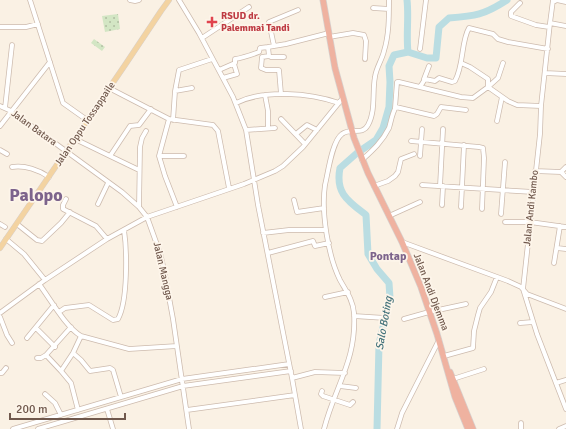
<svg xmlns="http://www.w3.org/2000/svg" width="566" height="429" viewBox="0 0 566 429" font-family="Signika,sans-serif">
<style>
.park{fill:url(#park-dots)}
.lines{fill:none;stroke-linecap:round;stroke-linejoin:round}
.river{stroke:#badde2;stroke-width:7}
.minor-casing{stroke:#cdbbae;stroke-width:5.5}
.major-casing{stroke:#d7d0cd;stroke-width:6}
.highway-casing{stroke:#d7d0cd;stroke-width:7}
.minor{stroke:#fff;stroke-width:4}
.major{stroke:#f3d3a1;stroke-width:5}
.highway{stroke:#efb2a0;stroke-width:5.5}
.health-dot{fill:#e0444e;stroke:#fdf5ea;stroke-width:1.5}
.labels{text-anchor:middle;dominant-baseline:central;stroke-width:3.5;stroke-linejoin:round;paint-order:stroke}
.health-label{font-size:10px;font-weight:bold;fill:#be3a42;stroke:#fdf5ea;text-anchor:start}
.street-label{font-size:10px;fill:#70584c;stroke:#fdf5ea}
.water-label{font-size:11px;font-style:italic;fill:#44737b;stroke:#fdf5ea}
.quarter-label{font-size:12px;font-weight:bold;fill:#7d648c;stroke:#fdf5ea}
.town-label{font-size:18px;font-weight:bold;fill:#7d648c;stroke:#fdf5ea}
</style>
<defs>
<pattern id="park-dots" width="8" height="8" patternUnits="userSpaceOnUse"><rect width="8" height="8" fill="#d3e6c4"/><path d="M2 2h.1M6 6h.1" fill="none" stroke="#b0bda1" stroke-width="1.8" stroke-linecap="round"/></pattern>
</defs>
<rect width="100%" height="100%" fill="#faf1e4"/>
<path class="park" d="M118,14L120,29L105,32L102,16Z
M94,39L105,47L102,51L91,43Z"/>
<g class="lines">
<path class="river" d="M407,0C409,17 406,35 408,52
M377,429L379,344L390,298L389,283L377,269L368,254L366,215C348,201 335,193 340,168L357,153L376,140L383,128L389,107L390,82L389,66L394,55L408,52L427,58H436L439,27L449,18C475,16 484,15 507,0"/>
<g class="minor-casing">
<path id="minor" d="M30,0L63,103L87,120
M130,0L135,1L139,0
M179,0L199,33L233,97L246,130L258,205L292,378L301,429
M553,0L550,23L541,106L540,134L523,289L537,334L566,409
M553,2L557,0L566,2
M520,3L511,12V16L536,25L549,27
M373,8L389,9
M550,23L566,26
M0,27H26L38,24
M329,37L353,33L364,35L366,41L365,59
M202,38L249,7
M274,46L269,22L298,10
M420,49L426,0
M269,56L262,57L261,68L266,70H279L281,94
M284,57H271L269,56L268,47L286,44L329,33
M461,63L470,67L488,79V87L498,78L503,63
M219,70L235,63V59C243,58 251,55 259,52L260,48L268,47
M545,73L566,74
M223,78L237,74L234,64
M424,79L429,66
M420,87L425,79L435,81L439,78L452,82L455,81C464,65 461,41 469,28L493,34L498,39L508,42L548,49
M109,88L169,119L213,125L218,131L229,188
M192,88L175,91L179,70L212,59
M265,95L268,111V128
M236,103C264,89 310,93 339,103
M0,106L11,111L122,192L139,207L147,217L160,253L164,270L173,319L189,429
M5,108L12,45
M395,108L397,82H399L461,97L473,98L488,87L508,101L517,105L541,106
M169,119L159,156L165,176L177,207
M281,119L305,144
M173,120L175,91
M497,121L502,97
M0,126L50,62
M246,130L275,128
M296,134L307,125L317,130
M75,139L110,156L130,126L139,125L151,109
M411,141L479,147L483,148L484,158L482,209
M0,150L7,154
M110,156L139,170
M159,156H184
M420,156L422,129
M362,160C373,150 382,142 389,128C391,122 392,113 396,107L434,116L437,114L441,107L466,110
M12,167C25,165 39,170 49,177
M535,171L561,172L566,177
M561,172L566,167
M422,185L533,192
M374,186L388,181L395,176L398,172L401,159L414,154
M440,186L443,129
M66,199L63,205V209L96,226L107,239
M294,200L297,212L324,208
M98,204L108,183
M442,205L443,186
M139,207L140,147L142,138L146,131
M461,207L464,145
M501,214L505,162
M389,216L420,202
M505,222H530L566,227
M0,224L5,227
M17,224L37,240L42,241L61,223L70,212
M263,233L289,230H326
M6,239L24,254L45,280
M402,242L508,281L521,287L527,294L566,309
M557,248L566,249
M268,253L313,241L315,246L329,243
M554,263L560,226
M39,284C51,300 65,326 81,336L129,349L177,346
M325,297L348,292
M59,312L65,308L89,305L113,320L118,319C128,301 127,250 124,230
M0,313L45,280L107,239L147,217L244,184L275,171L283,166L303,147L342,99
M354,316L385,318
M0,317L7,335L12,343
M404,319L429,312L466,304
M520,323L533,322
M36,328L55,347
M27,338L54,305
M73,353L81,360L90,371L110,368L113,370L121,397
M46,355L61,371
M444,356L473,348L474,331L478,315L480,308L491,292L497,277
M37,358H41L46,355L71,327
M0,373H2L6,368
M292,378L315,372L345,373
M453,379L484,369
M556,383L566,380
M340,386L356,388
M322,391L321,394L323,396L350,405L353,402
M45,394L55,403L61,415
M107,409L113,429
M78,410L71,383L61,371L73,353L81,336
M187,410L295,395
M13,429L182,379L289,364
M38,429L183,386L291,371
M324,429C335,386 357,360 354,313C353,300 346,291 340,280C328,256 321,212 325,185C328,173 332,141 342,134C351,127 362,136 368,125C376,111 372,92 375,77C376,68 382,60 384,51C389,35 389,17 389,0
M397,429L402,413L439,340
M521,429V423
M559,429L566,426"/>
</g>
<g class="major-casing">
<path id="major" d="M0,248L125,65L161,11L169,0"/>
</g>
<g class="highway-casing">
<path id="highway" d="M323,0L335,68L354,138L368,173L402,242L421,287L437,334L455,397L468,429
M450,372L473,429"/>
</g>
<use href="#minor" class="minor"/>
<use href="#major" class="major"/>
<use href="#highway" class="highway"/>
</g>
<path class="health-dot" d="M210 16h4v4h4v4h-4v4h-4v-4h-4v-4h4z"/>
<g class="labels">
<g class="health-label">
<text x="221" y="16">RSUD dr.<tspan x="221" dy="12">Palemmai Tandi</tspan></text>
</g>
<g class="street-label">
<text transform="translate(85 124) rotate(-56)">Jalan Oppu Tossappaile</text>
<text transform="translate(34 128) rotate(36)">Jalan Batara</text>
<text transform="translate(531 208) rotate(-84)">Jalan Andi Kambo</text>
<text transform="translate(163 271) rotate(77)">Jalan Mangga</text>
<text transform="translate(431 292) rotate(69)">Jalan Andi Djemma</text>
</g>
<g class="water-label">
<text transform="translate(384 323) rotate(-80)">Salo Boting</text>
</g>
<g class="quarter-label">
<text x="388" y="256">Pontap</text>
</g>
<g class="town-label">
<text x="36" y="195">Palopo</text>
</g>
</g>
<path d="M10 413v6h115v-6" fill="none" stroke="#70584c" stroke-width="2"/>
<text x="16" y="413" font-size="12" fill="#70584c" stroke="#fdf5ea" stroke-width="3" paint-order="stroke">200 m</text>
</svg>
